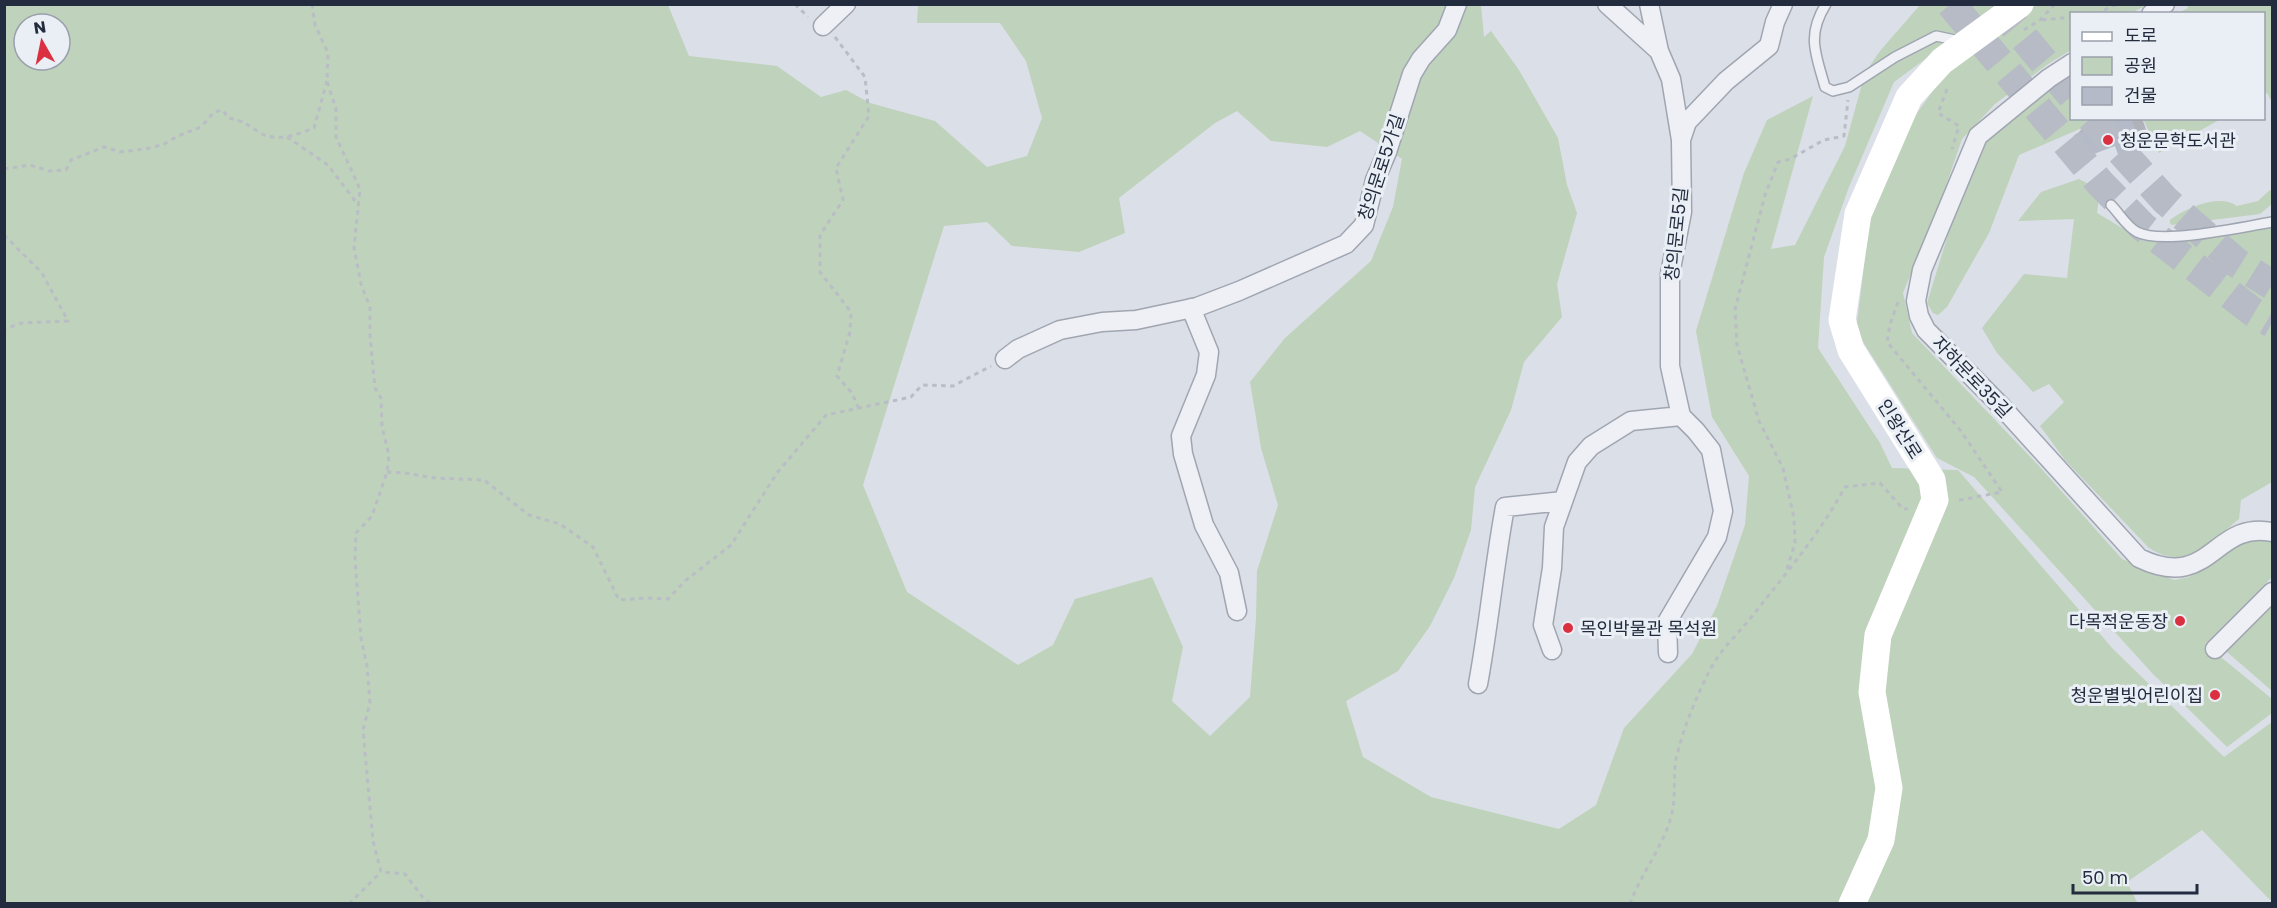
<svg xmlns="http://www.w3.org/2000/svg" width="2277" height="908" viewBox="0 0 2277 908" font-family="Poppins,'Noto Sans KR',sans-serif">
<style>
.green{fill:#bfd2bb;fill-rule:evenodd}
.shadow{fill:#0003}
.building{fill:#b4bac7}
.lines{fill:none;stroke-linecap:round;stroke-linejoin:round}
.primary-tunnel{stroke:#b6bbc5;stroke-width:30;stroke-dasharray:30 15;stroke-linecap:butt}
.lane-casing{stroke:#a0a6b1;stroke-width:12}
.street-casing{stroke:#a0a6b1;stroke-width:21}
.path{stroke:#b9bdc5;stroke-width:3;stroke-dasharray:4.5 4.5;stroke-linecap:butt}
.lane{stroke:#eef0f5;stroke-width:9}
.street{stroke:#eef0f5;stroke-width:18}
.secondary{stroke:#fff;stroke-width:27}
.poi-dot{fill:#db3040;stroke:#eaeef5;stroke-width:2}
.labels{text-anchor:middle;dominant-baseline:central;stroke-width:6;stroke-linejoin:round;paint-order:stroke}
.poi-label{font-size:18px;fill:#232c3e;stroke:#eaeef5;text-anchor:start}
.street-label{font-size:18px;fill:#232c3e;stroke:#eaeef5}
</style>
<rect width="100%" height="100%" fill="#dbdfe7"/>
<path class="green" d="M5,5H668L689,56L777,66L821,97L846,90L870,103L935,121L987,167L1027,156L1042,118L1026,61L1000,23H917L918,5H1481L1484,37L1491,31L1519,70L1558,138L1567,185L1577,213L1557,284L1562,317L1524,362L1511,410L1475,487L1471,530L1454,578L1430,626L1398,671L1346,701L1363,757L1431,797L1559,829L1596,805L1624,728L1692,654L1717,606L1745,525L1749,476L1712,417L1696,331L1744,173L1767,120L1813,96L1771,249L1795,245L1845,146L1865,73L1880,51L1920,5H1999L1894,82L1849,187L1824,257L1818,348L1880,443L1892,468L1958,470L2113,649L2224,757L2272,722V901L2268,898L2202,830L2127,882L2138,904H5ZM24,24H60V60H24ZM1237,111L1271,141L1327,147L1360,131L1402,159L1393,207L1371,261L1285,338L1250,382L1261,448L1278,505L1257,571L1256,619L1250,697L1210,736L1172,701L1183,647L1152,577L1075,599L1053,645L1018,665L907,592L863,485L944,226L987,222L1012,246L1079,252L1125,233L1119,198L1215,123Z
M2036,5H2146L2132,13L2072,14L2071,50L2048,64L1995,104L1962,139L1943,194L1903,293L1912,333L2038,465L2122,559L2174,580L2189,577L2254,536L2272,540V577L2205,644L2272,699V713L2227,747L2152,673L1974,477L1937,458L1856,331L1870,216L1902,134L1945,74Z
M2187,5H2272V102L2267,93L2264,94V14L2178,13L2188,8Z
M2071,77L2072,118L2103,119L2019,155L1989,233L1947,307L1938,315L1933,313L1927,303L1951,225L1985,143L2040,97Z
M2143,119H2221L2159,153Z
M2079,179L2100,190L2097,213L2144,241L2176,242L2272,226V482L2241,500L2239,519C2210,543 2188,572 2149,548L2065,460L2040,426L2064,402L2049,384L2033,392L1997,353L1982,328L2024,274L2067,278L2074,219L2018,221L2041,192Z
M2270,190L2272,191V204L2260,214L2172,225L2170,223V220C2186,208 2219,193 2237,206L2258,201Z
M2272,604V691L2226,651Z"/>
<path class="shadow" d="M2106,118H2142L2149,138L2142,146L2115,144L2076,135L2084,127Z"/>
<path class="building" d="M2115,118H2131L2142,147L2119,157L2115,146L2083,158L2074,135Z"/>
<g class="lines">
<path class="primary-tunnel" d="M1951,4L2100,183L2143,227L2253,312L2272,323
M1996,4L2072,96
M2091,118L2165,200L2237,263L2272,285"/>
<g class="lane-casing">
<path id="lane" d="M1826,4C1806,36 1816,54 1825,87L1833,91L1849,87L1895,57L1936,36L1960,41
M2111,205C2119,213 2127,227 2137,232C2162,245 2243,227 2272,222"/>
</g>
<g class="street-casing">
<path id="street" d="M1607,4L1659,51L1671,79L1681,140L1682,212L1670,274V366L1681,416
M1649,4L1659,51
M2151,14L2165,4
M823,26L846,4
M2072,63L2049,78L1978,136L1922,270L1916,301L1919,316L1926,330L2002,407L2139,558C2211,593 2213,520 2272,532
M1681,140L1687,122L1726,81L1769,46L1775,22L1783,4
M1191,308L1209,352L1206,375L1181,436L1183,454L1204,525L1229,573L1237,611
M1005,359L1018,349L1060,330L1102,322L1136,320L1197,307L1239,291L1346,244L1364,225L1375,180L1387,152L1412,74L1421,59L1447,30L1457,4
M2215,649L2272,592
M1552,650L1543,625L1552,568L1554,527L1577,462L1591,446L1631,421L1681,416L1696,431L1711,450L1723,511L1717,537L1667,622L1668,653
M1478,684C1489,625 1494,566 1505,507L1563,501"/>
</g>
<path class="path" d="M312,4L315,25L328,53L327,81L336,109V137L360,189L354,248L361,284L370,307V336L375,388L381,398L382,427L389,455L387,472L372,516L356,533L355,559L361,638L367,666L370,703L363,730L373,841L381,872L405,874L424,899L431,904
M795,4L808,17
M2096,14L2117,4
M2042,20L2072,17
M2024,30L2040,20L2055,4
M835,37L865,77L869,116L836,168L843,200L820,235V272L851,312L850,332L837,376L852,393L859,409
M1947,89L1938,113L1959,126L1952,149
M287,137L328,165L359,206
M4,169L30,165L49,171L66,170L71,160L104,147L121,152L150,148L164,144L178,136L201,127L214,112L223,110L228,118C246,121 248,126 262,134C279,142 298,134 314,128L327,81
M4,235L42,273L68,321L22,323L4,329
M1898,302L1890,324L1887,342L1961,431L2002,492L1955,501
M387,472L405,473L435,478L484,480L529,515L560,524L593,547L619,600L646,598L668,599L685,581L731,545L777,473L826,415L911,397L922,385L953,386L991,366
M1787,569L1795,543L1794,518L1783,468L1759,421L1737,345L1735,309L1765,195L1778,162L1790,159L1824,140L1844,136L1848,100
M349,904L381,872
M1630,904C1641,873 1665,844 1672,813C1676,796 1673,777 1676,759C1683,729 1696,697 1710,670C1720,650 1736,636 1749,620C1783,577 1819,535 1845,487L1880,483L1903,509H1908"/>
<use href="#lane" class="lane"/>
<use href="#street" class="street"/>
<path class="secondary" d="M1852,904L1881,840L1889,788L1872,692L1878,635L1935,500L1932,480L1851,350L1842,320L1858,214L1909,97L1942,61L2020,4"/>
</g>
<g class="poi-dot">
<circle cx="2108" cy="140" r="6"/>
<circle cx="2180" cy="621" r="6"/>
<circle cx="1568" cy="628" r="6"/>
<circle cx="2215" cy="695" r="6"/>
</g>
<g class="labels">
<g class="poi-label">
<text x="2120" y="140">청운문학도서관</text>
<text x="2168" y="621" text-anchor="end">다목적운동장</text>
<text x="1580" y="628">목인박물관 목석원</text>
<text x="2203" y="695" text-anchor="end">청운별빛어린이집</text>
</g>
<g class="street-label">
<text transform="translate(1381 167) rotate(-72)">창의문로5가길</text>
<text transform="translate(1676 234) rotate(-84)">창의문로5길</text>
<text transform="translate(1972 377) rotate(46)">자하문로35길</text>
<text transform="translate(1900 429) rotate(58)">인왕산로</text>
</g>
</g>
<rect width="2277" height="908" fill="none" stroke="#232c3e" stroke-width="12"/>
<rect x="2070" y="12" width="195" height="108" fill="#eaeef5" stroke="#9aa0ac" stroke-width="1.5"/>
<rect x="2082" y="32" width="30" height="9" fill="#ffffff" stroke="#9aa0ac" stroke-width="1.5"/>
<text x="2124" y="42" font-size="18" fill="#232c3e">도로</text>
<rect x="2082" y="57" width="30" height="18" fill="#bfd2bb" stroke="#9aa0ac" stroke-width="1.5"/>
<text x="2124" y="72" font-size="18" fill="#232c3e">공원</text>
<rect x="2082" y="87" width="30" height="18" fill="#b4bac7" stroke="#9aa0ac" stroke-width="1.5"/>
<text x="2124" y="102" font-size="18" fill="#232c3e">건물</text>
<g transform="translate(42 42) rotate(351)"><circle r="28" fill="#eaeef5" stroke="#9aa0ac" stroke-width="1.5"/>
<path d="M0-4.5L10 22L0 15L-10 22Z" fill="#db3040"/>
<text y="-9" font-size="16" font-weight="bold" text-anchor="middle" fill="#232c3e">N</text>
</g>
<path d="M2073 884v9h124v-9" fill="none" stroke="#232c3e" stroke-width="3"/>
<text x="2082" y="884" font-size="18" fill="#232c3e" stroke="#eaeef5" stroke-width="4.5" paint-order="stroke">50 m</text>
</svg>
